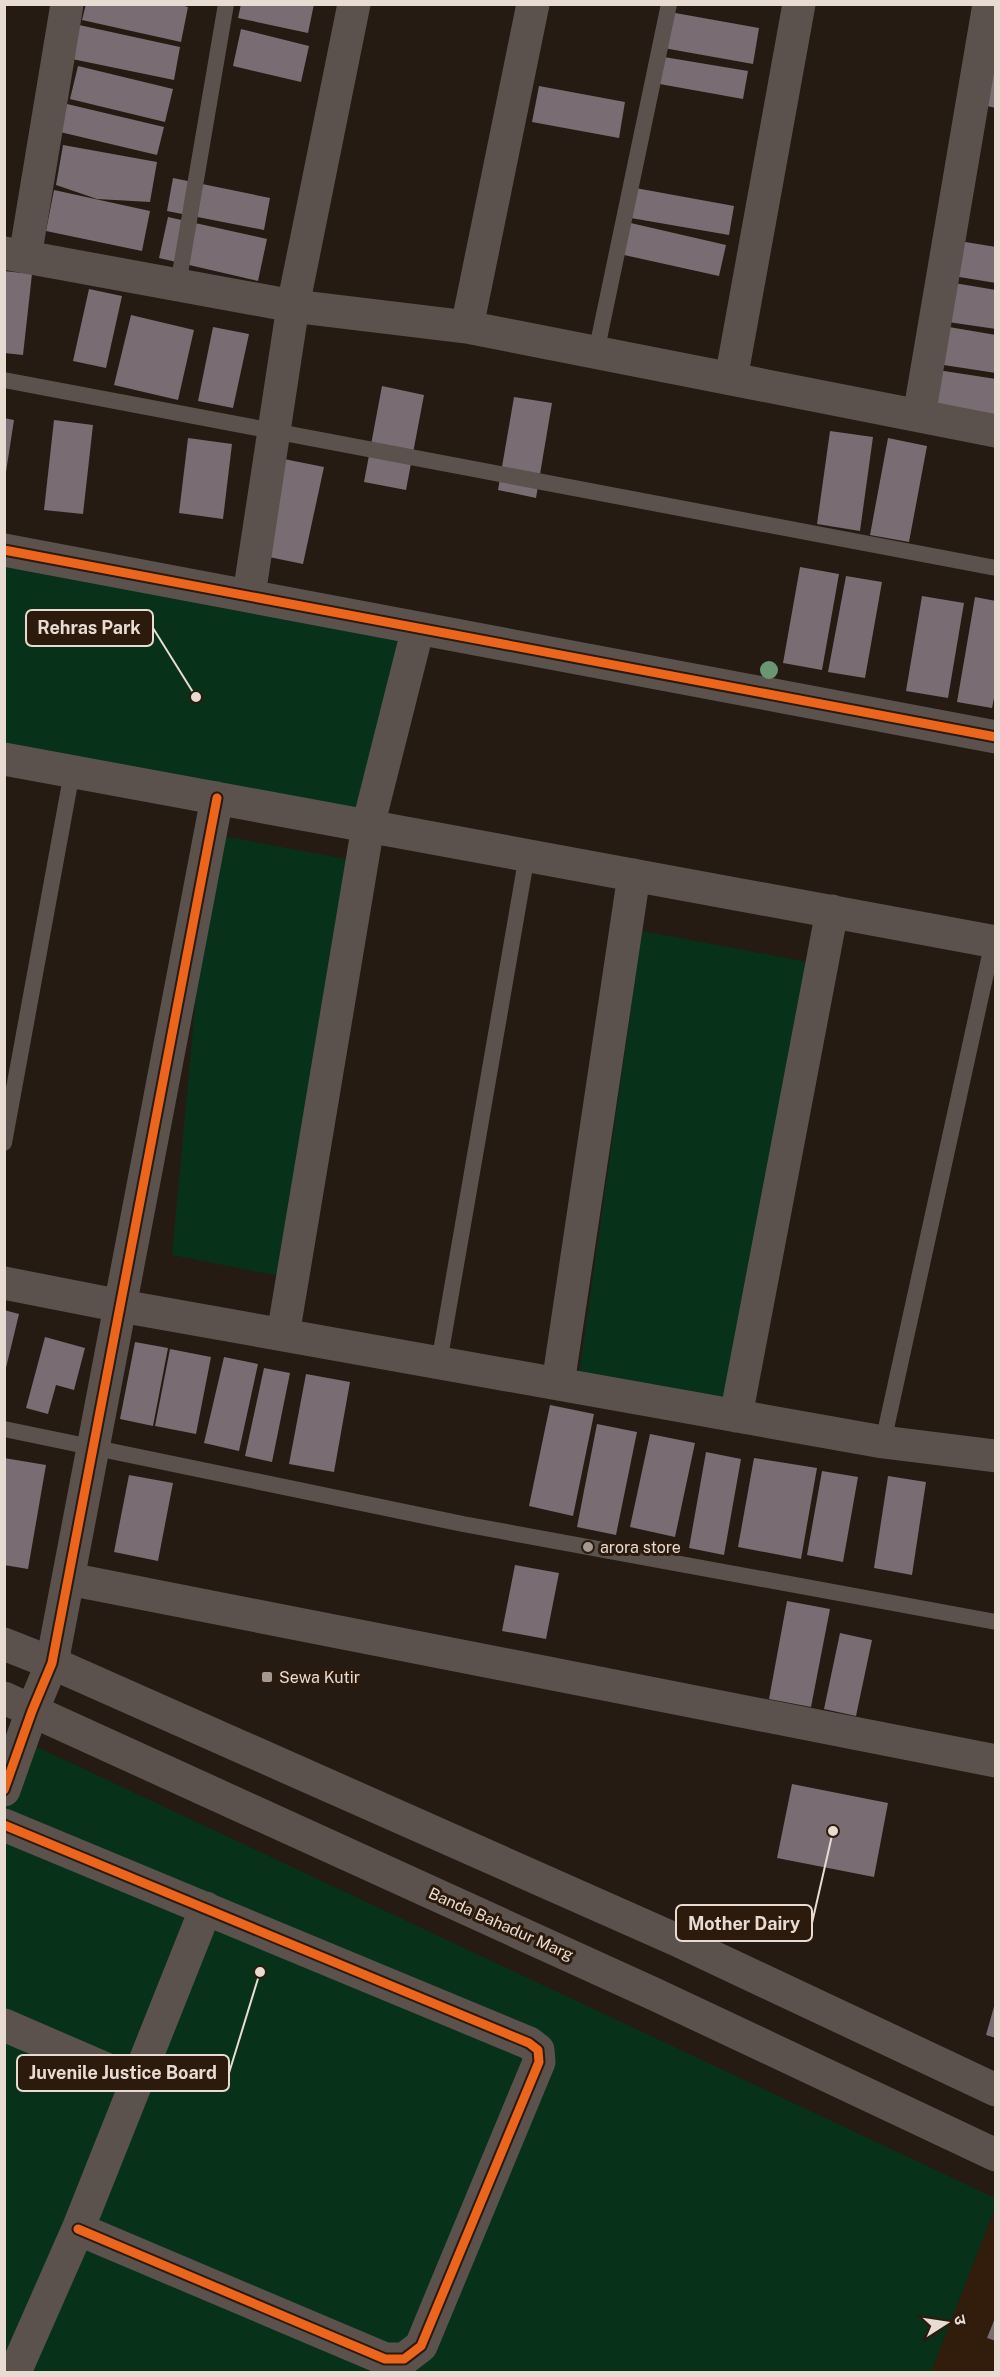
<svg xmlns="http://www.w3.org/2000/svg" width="1000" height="2377" viewBox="0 0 1000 2377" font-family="'Public Sans','Noto Sans Devanagari',sans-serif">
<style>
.built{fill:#321d0c}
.green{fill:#08311a}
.building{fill:#796c73}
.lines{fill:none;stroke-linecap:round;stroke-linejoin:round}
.service{stroke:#5b524d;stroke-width:16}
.minor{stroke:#5b524d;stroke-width:33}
.tertiary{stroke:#5b524d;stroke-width:33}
.cycleway-casing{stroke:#2c1a0c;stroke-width:13}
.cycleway{stroke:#eb651d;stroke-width:9}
.tree{fill:#6a9673}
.poi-dot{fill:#a4988f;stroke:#2c1a0c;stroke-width:2}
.labels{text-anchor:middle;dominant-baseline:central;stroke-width:6;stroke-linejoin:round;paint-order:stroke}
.poi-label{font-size:16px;fill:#e8dbd2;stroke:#2c1a0c;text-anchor:start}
.street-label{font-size:16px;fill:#e8dbd2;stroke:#2c1a0c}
.leader{fill:none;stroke:#e8dbd2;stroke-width:2}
.callout-dot{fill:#e8dbd2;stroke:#2c1a0c;stroke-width:2}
.callout{fill:#2c1a0c;stroke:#e8dbd2;stroke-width:2}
.callout-label{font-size:18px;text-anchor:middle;font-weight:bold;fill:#e8dbd2}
</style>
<rect width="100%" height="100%" fill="#251b13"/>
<path class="built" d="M995,2208V2372H931Z"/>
<path class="green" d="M4,563L402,636L357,824L5,759Z
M211,834L374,864L295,1279L172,1255Z
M642,931L829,966L736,1416L577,1388Z
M4,1738L35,1746L995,2198V2208L931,2372H5Z"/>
<path class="building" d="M86,4H177L188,7L181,42L82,20Z
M241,4H314L308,33L238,18Z
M664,11L759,28L753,64L658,47Z
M79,25L180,47L174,80L72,59Z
M241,29L309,46L301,82L233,66Z
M658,56L748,71L743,99L654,83Z
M78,66L173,89L165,122L70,99Z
M985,70L996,72V108L978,104Z
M539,86L625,102L619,138L532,122Z
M67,104L164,127L157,155L60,132Z
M63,145L157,162L150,202L97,199L56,185Z
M173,178L270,198L264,230L167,211Z
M630,187L734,206L729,235L625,217Z
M54,190L150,211L142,251L46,231Z
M168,217L267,239L258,281L159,258Z
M622,221L726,245L719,276L615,253Z
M953,240L996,247V283L947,275Z
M4,271L32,274L23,355L4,353Z
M948,282L996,290V329L941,321Z
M89,289L122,296L106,368L73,361Z
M131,315L194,330L178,400L114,385Z
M943,326L996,335V373L937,364Z
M213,327L249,334L233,408L198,401Z
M931,369L996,379V421L925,410Z
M382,386L424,395L406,490L364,482Z
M514,397L552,403L536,498L498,490Z
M4,418L14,420L6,472H4Z
M54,420L93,425L83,514L44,510Z
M830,431L873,437L860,531L817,524Z
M188,438L232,444L223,519L179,513Z
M888,438L927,446L909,542L870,535Z
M284,459L324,467L303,564L264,556Z
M800,567L839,574L822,670L783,663Z
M846,576L882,582L865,678L828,672Z
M922,596L964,603L948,698L906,691Z
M975,597L996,601V688L992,708L957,702Z
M4,1310L19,1314L5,1372H4Z
M45,1337L85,1348L74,1390L56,1385L48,1414L26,1408Z
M135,1342L168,1348L153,1426L120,1419Z
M170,1349L211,1357L196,1434L155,1426Z
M224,1357L258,1364L239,1451L204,1443Z
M264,1368L290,1373L272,1462L245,1456Z
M306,1374L350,1382L334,1472L289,1464Z
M550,1405L594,1414L573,1516L529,1506Z
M597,1424L637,1432L616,1535L577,1527Z
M650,1434L695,1443L675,1537L630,1527Z
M706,1452L741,1459L724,1555L689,1548Z
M4,1458L46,1465L28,1569L4,1565Z
M754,1458L817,1468L801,1559L738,1547Z
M822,1471L858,1477L843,1562L807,1555Z
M129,1475L173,1483L158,1561L114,1552Z
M888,1476L926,1482L912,1575L874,1568Z
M515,1565L559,1573L546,1639L502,1631Z
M787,1601L830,1609L811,1707L769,1699Z
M840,1633L872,1640L856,1716L824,1709Z
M792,1784L888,1803L874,1877L777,1858Z
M995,2003H996V2038L986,2035Z
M995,2318H996V2341L987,2338Z"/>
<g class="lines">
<path class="service" d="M178,285L226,4
M596,353L669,4
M4,380L996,568
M4,1143L72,772
M439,1363L527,855
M4,1429L463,1524L996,1622
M883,1442L993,941"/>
<path class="minor" d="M4,253L293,306L467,327L996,431
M25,257L67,4
M467,327L533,4
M731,379L799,4
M919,416L989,4
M4,550L996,737
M249,595L293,306L354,4
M4,759L996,942
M4,1283L121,1306L883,1442L996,1456
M283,1335L368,826L418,628
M558,1384L634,875
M736,1416L832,911
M69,1579L996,1761
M4,1790L32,1711L52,1663L217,798
M4,1825L529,2043L538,2050L539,2062L421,2346L404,2359H385L78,2229
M4,2025L136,2082
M15,2372L78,2229L206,1908"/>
<path class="tertiary" d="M4,1644L52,1663L679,1941L996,2090
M4,1698L654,1994L996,2155"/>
<g class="cycleway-casing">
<path id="cycleway" d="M4,550L996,737
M4,1790L32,1711L52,1663L217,798
M4,1825L529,2043L538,2050L539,2062L421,2346L404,2359H385L78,2229"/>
</g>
<use href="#cycleway" class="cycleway"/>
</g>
<circle class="tree" cx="769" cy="670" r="9"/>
<g class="poi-dot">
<circle cx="588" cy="1547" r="6"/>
<rect x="261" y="1671" width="12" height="12" rx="3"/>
</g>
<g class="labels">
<g class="poi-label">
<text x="600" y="1547">arora store</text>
<text x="279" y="1677">Sewa Kutir</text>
</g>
<g class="street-label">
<text transform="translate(501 1924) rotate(24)">Banda Bahadur Marg</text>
</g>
</g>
<path class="leader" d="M196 697L153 628M833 1831L812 1923M260 1972L229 2073"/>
<g class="callout-dot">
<circle cx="196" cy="697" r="6"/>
<circle cx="833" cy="1831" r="6"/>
<circle cx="260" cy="1972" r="6"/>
</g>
<g class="callout">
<rect x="26" y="610" width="127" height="36" rx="6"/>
<rect x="676" y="1905" width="136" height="36" rx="6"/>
<rect x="17" y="2055" width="212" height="36" rx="6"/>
</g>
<g class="callout-label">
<text x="89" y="634">Rehras Park</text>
<text x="744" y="1930">Mother Dairy</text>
<text x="123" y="2079">Juvenile Justice Board</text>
</g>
<rect width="1000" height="2377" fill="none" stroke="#e8dbd2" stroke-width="12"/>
<g transform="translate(946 2323) rotate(78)" stroke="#2c1a0c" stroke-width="4.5" paint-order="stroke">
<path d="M0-4.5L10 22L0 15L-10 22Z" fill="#e8dbd2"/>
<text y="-9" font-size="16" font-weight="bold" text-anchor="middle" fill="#e8dbd2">उ</text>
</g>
</svg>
